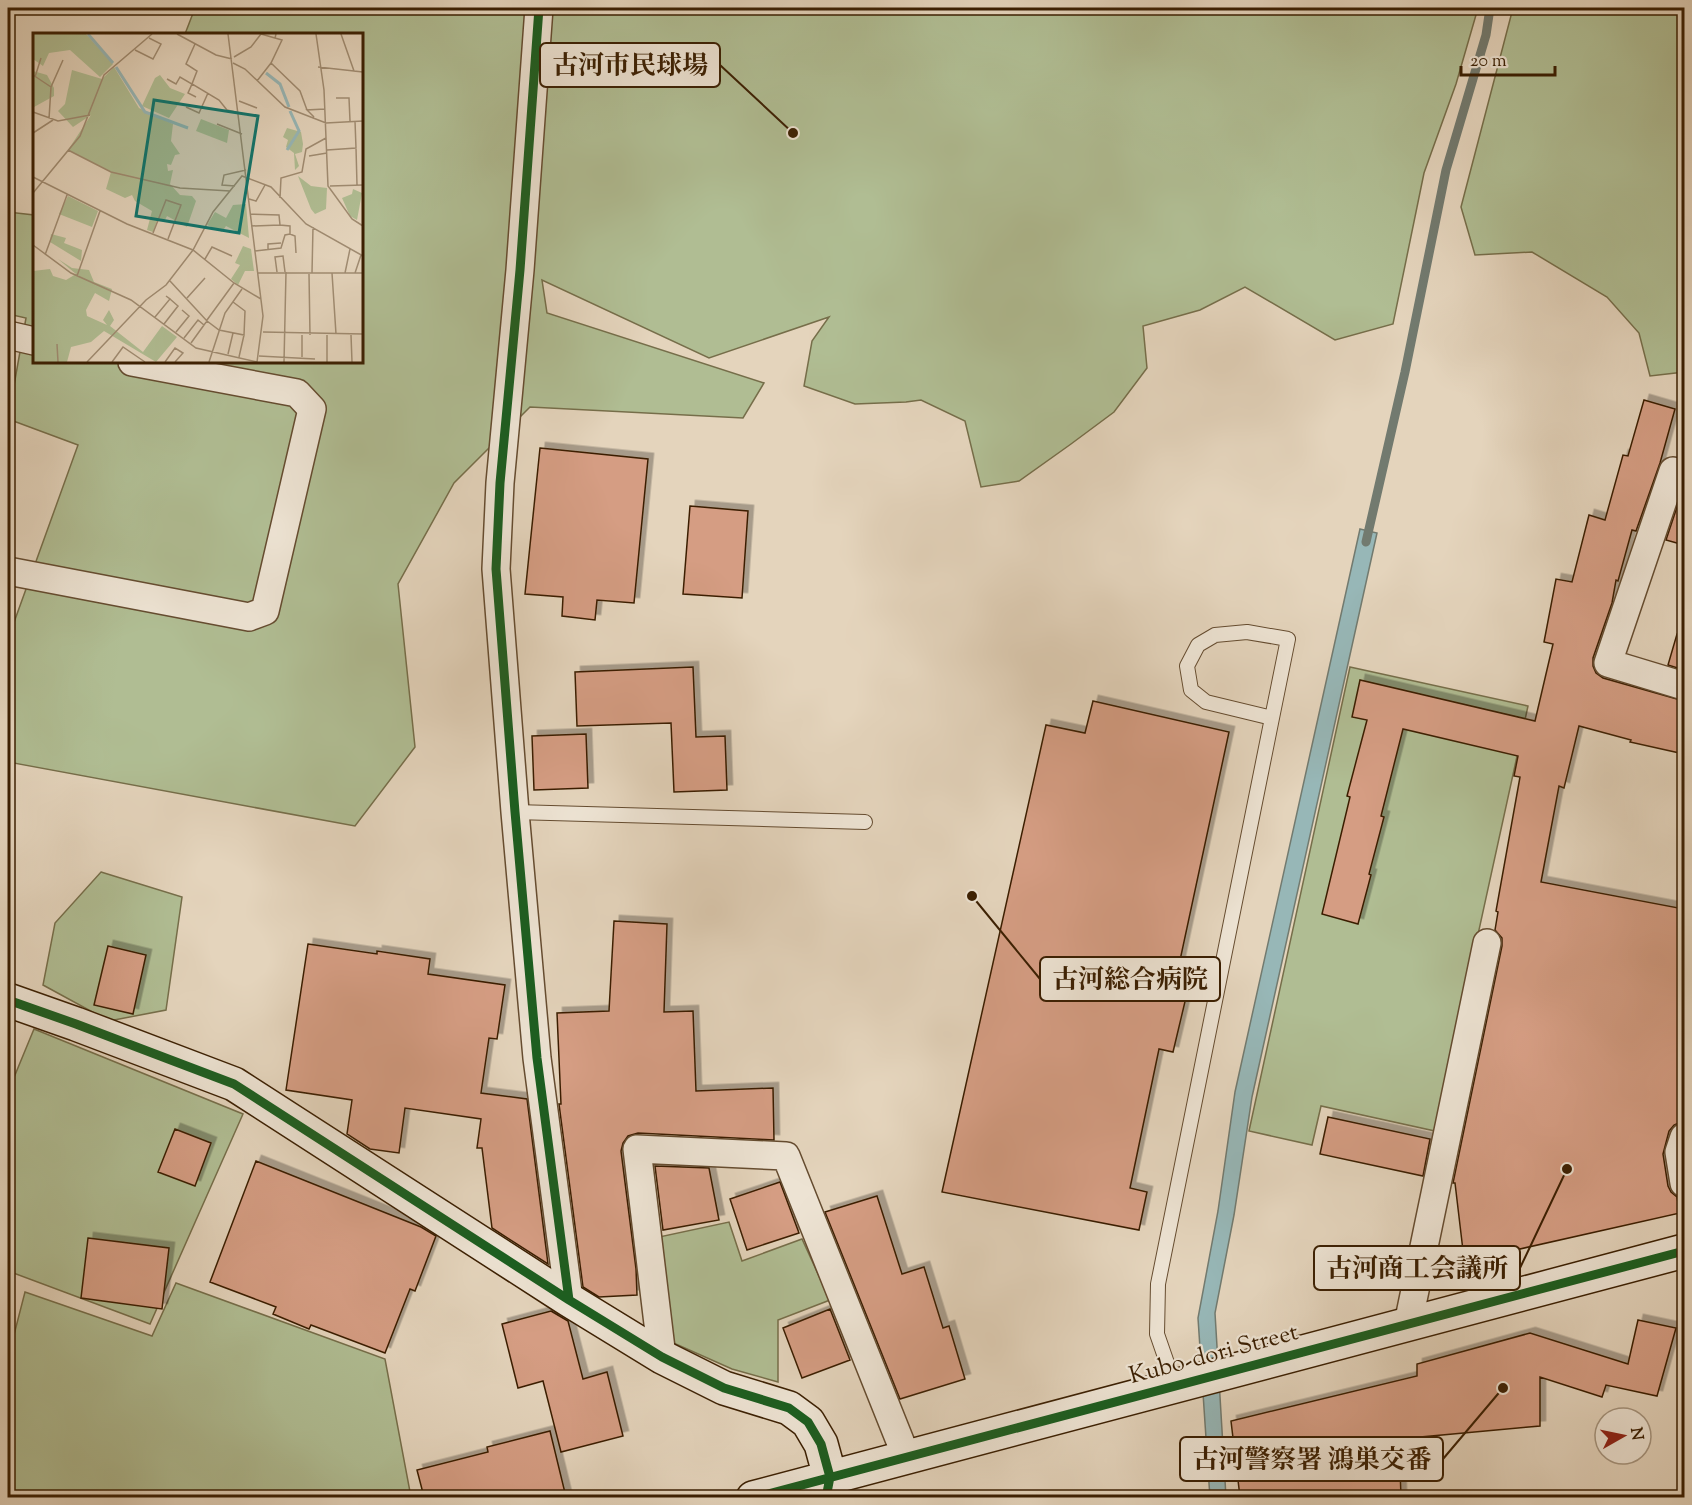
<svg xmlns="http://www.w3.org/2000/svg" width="1692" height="1505" viewBox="0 0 1692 1505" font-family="'Sorts Mill Goudy','Noto Serif JP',serif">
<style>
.green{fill:#b0bd93;stroke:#766e4a;stroke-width:1.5}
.water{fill:#97b7b7;stroke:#727a6f;stroke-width:1.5}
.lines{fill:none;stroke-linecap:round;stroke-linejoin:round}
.stream{stroke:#727a6f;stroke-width:9}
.building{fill:#d59d83;stroke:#3b1f02;stroke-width:1.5;filter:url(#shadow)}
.lane-casing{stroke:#654c30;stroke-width:16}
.street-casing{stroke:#654c30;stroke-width:30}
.secondary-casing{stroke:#3b1f02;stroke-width:36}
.lane{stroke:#ede3d3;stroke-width:14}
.street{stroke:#ede3d3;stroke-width:27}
.secondary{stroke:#ede3d3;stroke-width:33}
.cycleway-casing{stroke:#ede3d3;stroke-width:13}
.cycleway{stroke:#1b5e20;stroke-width:9}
.labels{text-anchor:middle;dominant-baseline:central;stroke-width:4.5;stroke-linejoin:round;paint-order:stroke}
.street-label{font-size:24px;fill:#3b1f02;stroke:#ede3d3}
.inset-river{fill:none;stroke:#97b7b7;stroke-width:3}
.inset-road{fill:none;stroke:#a08c72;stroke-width:1.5}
.view{fill:#0f766e;fill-opacity:0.15;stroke:#0f766e;stroke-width:3}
.inset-edge{fill:none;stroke:#3b1f02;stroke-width:3}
.leader{fill:none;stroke:#3b1f02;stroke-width:2}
.callout-dot{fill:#3b1f02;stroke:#ede3d3;stroke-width:2}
.callout{fill:#ede3d3;stroke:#3b1f02;stroke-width:2}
.callout-label{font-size:26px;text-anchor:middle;font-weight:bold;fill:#3b1f02}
</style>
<defs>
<filter id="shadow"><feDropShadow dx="5.5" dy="-5.5" stdDeviation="0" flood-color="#0004"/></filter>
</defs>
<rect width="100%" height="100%" fill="#e4d4bc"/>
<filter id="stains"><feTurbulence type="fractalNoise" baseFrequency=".00333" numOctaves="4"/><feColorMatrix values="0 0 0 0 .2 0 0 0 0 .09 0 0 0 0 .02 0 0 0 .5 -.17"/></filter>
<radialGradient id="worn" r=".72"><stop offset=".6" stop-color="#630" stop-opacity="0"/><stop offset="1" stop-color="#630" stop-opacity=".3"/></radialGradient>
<path class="green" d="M195,8H1478L1456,84L1424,173L1393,324L1335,340L1245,287L1200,310L1143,326L1147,368L1114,412L1071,444L1019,481L981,487L965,421L921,400L906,402L855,404L804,386L812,341L829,317L709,358L542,280L547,313L764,383L743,418L530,407L454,483L398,584L415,747L355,826L8,762V639L78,445L8,419L26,318L8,314V212L34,215V362H362V34H185Z
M1513,8H1684V372L1650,376L1639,333L1607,297L1532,252L1475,255L1461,207Z
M1350,667L1528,706L1435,1131L1321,1106L1312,1145L1249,1131Z
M101,872L182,897L166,1010L109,1021L43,985L55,923Z
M34,1029L243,1114L150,1324L8,1271V1092Z
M729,1222L742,1261L802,1239L830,1300L778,1320V1382L732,1369L669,1341L659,1237Z
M176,1283L385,1359L411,1497H8V1358L25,1292L152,1336Z"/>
<path class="water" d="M1360,529L1377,533L1252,1097L1234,1215L1215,1313L1226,1497L1210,1498L1198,1318L1218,1211L1235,1092Z"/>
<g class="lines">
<path class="stream" d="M1366,542L1405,372L1446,170L1486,35L1490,8"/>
</g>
<path class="building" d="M1644,400L1675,409L1660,463L1636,531L1632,530L1618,581L1616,580L1612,603L1593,658V666L1596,673L1603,678L1684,701V754L1630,742L1631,740L1579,726L1564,788L1559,786L1541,882L1684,909V1114L1681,1122L1674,1125L1669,1131L1663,1154L1668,1186L1671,1192L1677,1197L1680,1213L1502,1253V1255L1464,1259L1455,1183H1453L1502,946V938L1495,930L1498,912L1496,911L1520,777L1514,776L1518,756L1403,729L1381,816L1384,817L1369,874L1371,875L1358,924L1322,914L1350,797L1347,796L1367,720L1352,717L1360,680L1535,721L1553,644L1544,642L1556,579L1572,582L1589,515L1605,520L1623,455L1628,456Z
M540,448L648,459L634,603L597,600L595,620L562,616L563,597L525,594Z
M1680,498L1684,499V545L1666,540Z
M690,506L748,511L742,598L683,594Z
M1677,634L1684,635V670L1668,665Z
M693,667L696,737L725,736L727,790L674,792L671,723L577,726L575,672Z
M1093,701L1229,732L1179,965L1193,968L1173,1052L1159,1049L1130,1188L1147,1192L1139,1230L942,1192L1046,725L1085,733Z
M586,734L588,788L534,790L532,736Z
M614,921L667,924L664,1012L693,1011L696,1091L773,1088L774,1140L638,1133L628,1136L623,1143L621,1151L636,1269L637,1295L599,1297L583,1287L559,1104H561L557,1013L609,1011Z
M308,944L377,954V951L430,959L428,974L505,985L497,1039L489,1038L481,1093L527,1099L548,1264L492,1228L482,1148H477L481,1119L405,1108L399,1153L370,1149L347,1134L352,1100L286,1090Z
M108,946L146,955L133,1014L94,1005Z
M1328,1117L1430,1139L1423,1176L1320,1154Z
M175,1129L211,1143L195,1186L158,1172Z
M256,1161L421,1227L436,1236L415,1291L410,1289L385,1353L311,1325L309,1329L273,1314L276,1307L210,1282Z
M655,1166L709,1168L719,1220L663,1230Z
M780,1182L799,1233L747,1250L730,1199Z
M877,1196L902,1274L924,1267L943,1328L949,1326L965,1379L900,1399L825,1212Z
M88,1238L169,1248L162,1309L81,1298Z
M830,1309L850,1360L802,1378L783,1328Z
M551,1311L568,1321L583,1379L607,1372L623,1436L561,1452L543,1381L518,1388L502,1324Z
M1638,1320L1676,1328L1657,1396L1606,1385L1602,1397L1540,1377V1426L1399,1439L1401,1497H1240L1231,1421L1417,1376V1364L1530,1333L1628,1364Z
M550,1431L566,1497H424L417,1470L488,1452L487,1447Z"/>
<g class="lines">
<g class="lane-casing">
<path id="lane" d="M515,812L865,822
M1175,1386L1157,1334L1158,1284L1272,718L1288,639L1247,632L1215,635L1198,645L1187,666L1191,690L1206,702L1272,718"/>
</g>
<g class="street-casing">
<path id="street" d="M539,8L520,270L500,483L496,569L515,812L537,1058L569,1300
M8,335L34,341
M1673,471L1608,663L1684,686
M8,571L249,617L265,611L312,409L297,393L132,362
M1684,1137L1679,1152L1684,1183
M1408,1324L1487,943
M662,1357L637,1149L786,1156L906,1456"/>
</g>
<g class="secondary-casing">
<path id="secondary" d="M8,1000L76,1024L234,1084L569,1300L662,1357L724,1388L789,1408L808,1422L821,1444L830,1477
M753,1498L1684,1251"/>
</g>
<use href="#lane" class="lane"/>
<use href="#street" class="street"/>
<use href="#secondary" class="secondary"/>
<g class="cycleway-casing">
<path id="cycleway" d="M539,8L520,270L500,483L496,569L515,812L537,1058L569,1300
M8,1000L76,1024L234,1084L569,1300L662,1357L724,1388L789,1408L808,1422L821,1444L830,1477L826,1498
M753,1498L1684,1251"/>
</g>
<use href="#cycleway" class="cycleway"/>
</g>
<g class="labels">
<g class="street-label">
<text transform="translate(1214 1355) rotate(-15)">Kubo-dori Street</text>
</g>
</g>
<g transform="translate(33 33)">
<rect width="330" height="330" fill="#e4d4bc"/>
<path d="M0,1H53L80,31L67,44L37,17L16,20L10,33L0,26ZM81,34L106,75L140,91L138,108L147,121L142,122L138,132L134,131L135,138L140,137L137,151L147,162L159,163L163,168L154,194L134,183L132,187L125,185L120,199L114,197L119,178L102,168L99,162L92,165L73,156L78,139L35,117L58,82L40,94L25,78L32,71L39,37L69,46ZM0,38L14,42L21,55V63L1,74ZM127,42L137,55L152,61L136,85L109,73L122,45ZM168,86L196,97L194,110L163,98ZM254,95L268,99L270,111L269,119L262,121L266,133L262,137L261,120L253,114L255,107L250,104ZM265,143L278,153L294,155L293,176L282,181L278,176ZM320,156L329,160L324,187L317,183L309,165L319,161ZM35,163L65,178L59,194L26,181ZM213,171L216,205L193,193L189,199L174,192L182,179L193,185L200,172ZM18,201L33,205L31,210L49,217L48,228L17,209ZM210,213L218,216L221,238H212L205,252L198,246L207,232L202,230ZM25,226L39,235L56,237L61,249L79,256L76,268L62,260L53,277L54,283L74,292L70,287L76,277L81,287L77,293L110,319L129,293L144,304L123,329L71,298L58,309L38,314L34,329H0V238L17,236L20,243L33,247L43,241Z" fill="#b0bd93"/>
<path class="inset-river" d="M55,1L80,30M83,34L112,79L155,95M233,40L247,51L256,74M254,117L266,98L257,78"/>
<path class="inset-road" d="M144,1L183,22L199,26M195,1L230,283L224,329M228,1L242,5L243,1M283,1L291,57L295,153L319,186L330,193M308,1L321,38L330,39M162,11L153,31L164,38L159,51L186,67L194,77L207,80M102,17L120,26L128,11L116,5M201,24L218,14L228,1M200,30L212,36L252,74L293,90L330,88M238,30L267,58L274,77M285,34L321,38M0,42L18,54M2,44L8,25M134,46L143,51L147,44L159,51L155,60L163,64M224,48L238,30L249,7L242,5M303,65H316L317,88M206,68L224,75M153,74L166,80L175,60M0,79L25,88L57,82M281,84L274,77L292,76M16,86L18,54L30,27M184,91L209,101M0,100L20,87M323,115L324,152M35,117L78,139L147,155L197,158M294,117L323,115L322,88M276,123L294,120M0,144L94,191L160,217L201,250L228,266M202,153L189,152L191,142L213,137M297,153L330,152M0,160L47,103L71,42L119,1M247,165L248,145L269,139L273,116L293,105M216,166L223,168L232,152M217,181L246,182L247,192L257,193V201M218,193L247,192M120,200L133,167L148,172L135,206M0,212L38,240L98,267L163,315L224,329M235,216V211L248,210M222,218L248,215L252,202L257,201L262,203L263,220M12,222L34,162M172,226L179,214L199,223M244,239L242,224L250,223L252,239M225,240H330M279,240L280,194M299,240L303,301M312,240L317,216M322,240L328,222M276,241L277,302M44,243L67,178M137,248L174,288L186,297L211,302L212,278L200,269M154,265L172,245M122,284L137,266L133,263M174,287L201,250M131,291L145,273L137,266M143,299L156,283L149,277M230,299L330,301M294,302V329M318,302L319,329M151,305L165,287L171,292L174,288M158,310L171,292M24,311L25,329M195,321L200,300M226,323L282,326M206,324L211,302M269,324V302M54,329L113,267L133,252L160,217L180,179L209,143L238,154L273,191L330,223M79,329L90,314L112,329M132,329L142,315L150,320L142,329M176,329L192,280L209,256M251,329L253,239"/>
<path class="view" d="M121,67L225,83L206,200L103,183Z"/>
<rect width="330" height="330" class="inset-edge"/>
</g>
<path class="leader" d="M793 133L720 65M972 896L1040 979M1567 1169L1520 1268M1503 1388L1443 1459"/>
<g class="callout-dot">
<circle cx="793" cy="133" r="6"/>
<circle cx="972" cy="896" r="6"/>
<circle cx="1567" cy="1169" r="6"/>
<circle cx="1503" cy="1388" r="6"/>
</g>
<g class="callout">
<rect x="540" y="43" width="180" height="44" rx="6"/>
<rect x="1040" y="957" width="180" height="44" rx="6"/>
<rect x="1314" y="1246" width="206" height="44" rx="6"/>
<rect x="1180" y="1437" width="263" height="44" rx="6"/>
</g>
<g class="callout-label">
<text x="630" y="74">古河市民球場</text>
<text x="1130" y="988">古河総合病院</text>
<text x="1417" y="1277">古河商工会議所</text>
<text x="1312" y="1468">古河警察署 鴻巣交番</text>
</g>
<rect width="1692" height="1505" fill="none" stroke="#e4d4bc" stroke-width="30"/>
<rect x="9" y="9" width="1674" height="1487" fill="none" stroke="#3b1f02" stroke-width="3"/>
<rect x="15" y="15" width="1662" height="1475" fill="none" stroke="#3b1f02" stroke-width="1.5"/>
<g transform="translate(1623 1436) rotate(81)"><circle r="28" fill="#ede3d3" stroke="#a6957f" stroke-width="1.5"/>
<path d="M0-4.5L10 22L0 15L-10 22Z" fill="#8f2418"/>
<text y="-9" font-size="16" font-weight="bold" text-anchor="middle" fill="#3b1f02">N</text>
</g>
<path d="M1461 66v9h94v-9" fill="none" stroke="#3b1f02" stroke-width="3"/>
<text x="1470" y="66" font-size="18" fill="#3b1f02" stroke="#ede3d3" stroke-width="4.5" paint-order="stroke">20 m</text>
<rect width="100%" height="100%" filter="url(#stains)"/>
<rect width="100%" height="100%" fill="url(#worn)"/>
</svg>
